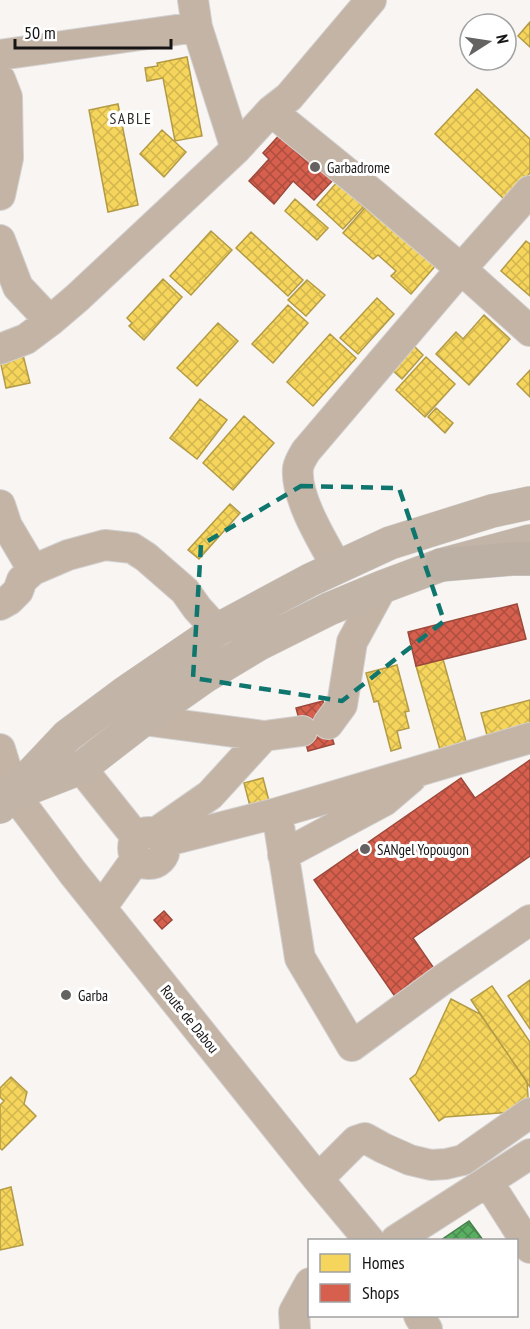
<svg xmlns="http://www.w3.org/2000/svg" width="530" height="1329" viewBox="0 0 530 1329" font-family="'PT Sans Narrow',sans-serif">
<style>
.homes{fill:url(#homes-cross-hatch);stroke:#b39b46;stroke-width:1.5}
.shops{fill:url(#shops-cross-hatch);stroke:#9c493c;stroke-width:1.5}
.public{fill:url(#public-cross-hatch);stroke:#46804a;stroke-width:1.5}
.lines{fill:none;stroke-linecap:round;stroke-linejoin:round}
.minor-casing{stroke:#d3d1d0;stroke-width:32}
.major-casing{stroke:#d3d1d0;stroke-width:34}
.highway-casing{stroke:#d3d1d0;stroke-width:34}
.minor{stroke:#c3b4a6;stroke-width:30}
.major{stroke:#c2b4a7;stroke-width:33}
.highway{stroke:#bcb0a4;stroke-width:33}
.marked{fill:none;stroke:#0f766e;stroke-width:4.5;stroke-dasharray:12 8;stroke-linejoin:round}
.poi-dot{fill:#656362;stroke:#fff;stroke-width:2}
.labels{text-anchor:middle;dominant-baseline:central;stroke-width:6;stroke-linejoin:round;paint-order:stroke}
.poi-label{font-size:15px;fill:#161414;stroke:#fff;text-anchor:start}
.street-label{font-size:15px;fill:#161414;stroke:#fff}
.neighbourhood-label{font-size:16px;letter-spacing:1.5px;fill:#302c2a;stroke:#fff}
</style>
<defs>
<pattern id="homes-cross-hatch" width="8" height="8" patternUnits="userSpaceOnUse" patternTransform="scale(1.5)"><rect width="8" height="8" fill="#f6d55c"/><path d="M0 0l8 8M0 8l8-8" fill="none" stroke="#d2b64f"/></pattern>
<pattern id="shops-cross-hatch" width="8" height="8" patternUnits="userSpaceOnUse" patternTransform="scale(1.5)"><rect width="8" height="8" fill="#d6604d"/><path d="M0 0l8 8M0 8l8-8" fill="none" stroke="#ad4e3f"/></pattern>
<pattern id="public-cross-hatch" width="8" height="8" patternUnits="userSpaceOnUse" patternTransform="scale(1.5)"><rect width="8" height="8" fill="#5aae61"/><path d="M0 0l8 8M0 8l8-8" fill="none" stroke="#498c4f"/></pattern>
</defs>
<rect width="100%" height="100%" fill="#f8f5f3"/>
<path class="homes" d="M530,22V47L518,36Z
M187,57L202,136L175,141L163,78L147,81L145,68L158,66L157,63Z
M477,89L530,139V173L505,200L435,134Z
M118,104L138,205L108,212L89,110Z
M162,130L186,152L164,177L140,154Z
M338,181L365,205L343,229L317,205Z
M295,199L328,228L317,240L285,211Z
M369,203L437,264L411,294L391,276L396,271L378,255L373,259L343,233Z
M211,231L232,250L191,295L170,276Z
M251,232L303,280L288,296L236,248Z
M526,241L530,244V296L501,271Z
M163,279L182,297L144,340L129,326L132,323L127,318Z
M307,280L325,295L306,316L288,300Z
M377,298L394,314L358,354L340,338Z
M288,305L308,323L273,363L252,344Z
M484,315L510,339L469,385L436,354L456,332L463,339Z
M218,323L238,341L197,386L177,368Z
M330,334L356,358L313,406L287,382Z
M412,344L423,355L402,379L390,368Z
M22,351L30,383L6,388L0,360Z
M426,357L455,384L425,417L396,390Z
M530,370V397L517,384Z
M200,399L227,420L197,459L170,438Z
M436,408L453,423L445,433L428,417Z
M244,416L274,443L233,490L203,463Z
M230,504L240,513L199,559L188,550Z
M443,659L467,745L441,753L416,666Z
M397,665L409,711L405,712L409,728L397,731L401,748L391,751L378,701L374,702L366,673Z
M530,700V723L487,735L481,713Z
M263,778L269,801L250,806L244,783Z
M530,980V1029L508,996Z
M492,986L530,1042V1087L471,1000Z
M451,999L480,1014L527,1082L529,1111L445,1117L439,1121L410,1079L416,1074Z
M11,1077L27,1092L24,1104L36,1116L2,1150L0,1148V1105L4,1101L0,1097V1088Z
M11,1187L23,1245L0,1250V1190Z"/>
<path class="shops" d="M283,131L335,178L314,200L293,181L274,204L249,181L269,159L263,153Z
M517,604L526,639L416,666L408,632Z
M323,701L328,724L334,744L308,751L296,708Z
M530,760V856L413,938L442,980L403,1008L314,880L461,778L475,798Z
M164,911L172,920L162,929L154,920Z"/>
<path class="public" d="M469,1221L483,1240H441Z"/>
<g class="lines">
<g class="minor-casing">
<path id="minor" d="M193,0L197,27L236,149
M0,55L197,27
M0,79L7,97L8,158L0,195
M271,111L373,194L461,269L530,331
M0,240L18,287L50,321
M0,349L26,339L50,321L77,298L236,149L271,111L289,97L371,0
M0,505L7,526L33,570
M337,567C323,542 295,497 298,468C299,462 303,456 306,451L461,269L530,191
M0,605L9,600L18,591L22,580L33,570L68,555L105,545L132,548L146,557L185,591L197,608L217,630
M143,720L264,736L302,731
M328,724L342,705L352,642L382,587
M0,749L14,794
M81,768L137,838
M0,781L14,794L73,873L318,1179L369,1240
M277,813L300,958L352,1046L442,980L530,920
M133 848a16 16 0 1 1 32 0a16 16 0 1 1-32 0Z
M154,834L210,795L264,736
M163,842L277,813L530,738
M283,855L384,801L411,778
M101,908L136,859
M318,1179L356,1141L365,1138L383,1148L410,1160L431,1165L446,1164L463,1160L530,1113
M488,1182L530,1248
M396,1240L530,1154
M419,1316L427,1329
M295,1329L294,1312L310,1283"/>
</g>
<g class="major-casing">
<path id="major" d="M22,791L81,768L143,720L204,677L259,644L329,609L382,587L441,565L530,541
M0,807L67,736L126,692L217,630L310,580L390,543L492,511L530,503"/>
</g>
<g class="highway-casing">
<path id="highway" d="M441,565L512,559H530"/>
</g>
<use href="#minor" class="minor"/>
<use href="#major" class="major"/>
<use href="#highway" class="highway"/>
</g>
<path class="marked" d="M301,486L399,488L444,621L342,701L193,678L201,545Z"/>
<g class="poi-dot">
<circle cx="315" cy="167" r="6"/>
<circle cx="365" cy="849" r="6"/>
<circle cx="66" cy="995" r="6"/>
</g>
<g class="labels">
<g class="poi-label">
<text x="327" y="167">Garbadrome</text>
<text x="377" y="849">SANgel Yopougon</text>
<text x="78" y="995">Garba</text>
</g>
<g class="street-label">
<text transform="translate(190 1019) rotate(51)">Route de Dabou</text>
</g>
<g class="neighbourhood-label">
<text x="131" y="118">SABLE</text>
</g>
</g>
<rect x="308" y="1239" width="210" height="78" fill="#ffffff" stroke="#a2a1a1" stroke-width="1.5"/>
<rect x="320" y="1254" width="30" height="18" fill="#f6d55c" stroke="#a2a1a1" stroke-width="1.5"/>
<text x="362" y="1269" font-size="18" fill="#161414">Homes</text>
<rect x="320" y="1284" width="30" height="18" fill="#d6604d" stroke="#a2a1a1" stroke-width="1.5"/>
<text x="362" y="1299" font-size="18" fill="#161414">Shops</text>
<g transform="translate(488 42) rotate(78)"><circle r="28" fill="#ffffff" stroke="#a2a1a1" stroke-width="1.5"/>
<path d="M0-4.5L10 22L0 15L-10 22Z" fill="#656362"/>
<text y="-9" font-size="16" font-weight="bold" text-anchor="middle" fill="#161414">N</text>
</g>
<path d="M15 39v9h156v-9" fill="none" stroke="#161414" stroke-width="3"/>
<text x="24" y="39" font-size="18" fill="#161414" stroke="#ffffff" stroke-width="4.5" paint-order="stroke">50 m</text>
</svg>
